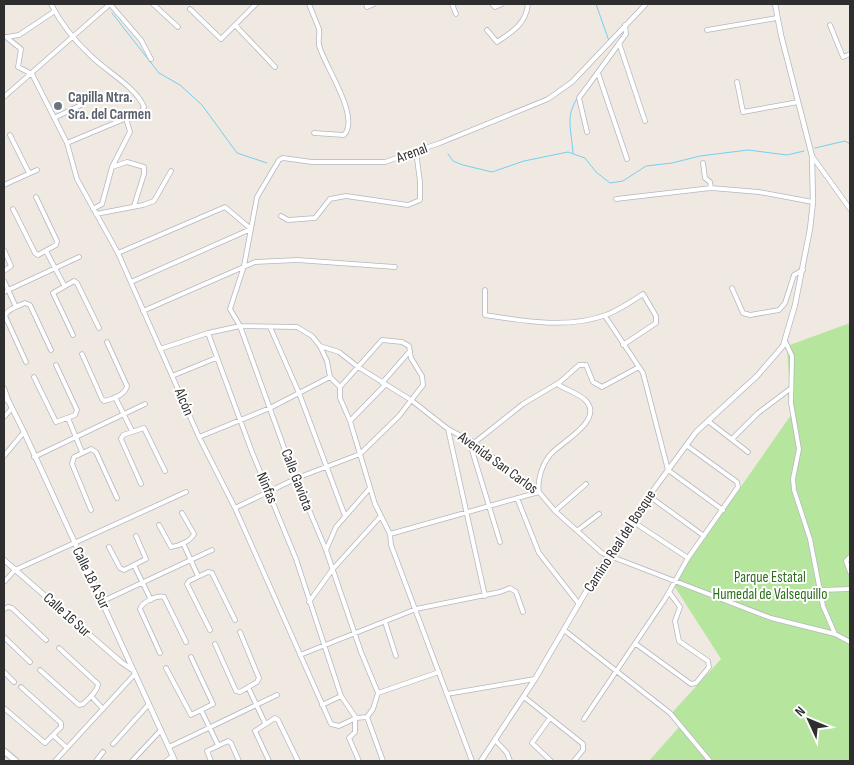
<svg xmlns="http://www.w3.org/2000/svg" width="854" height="765" viewBox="0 0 854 765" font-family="'Sofia Sans Condensed',sans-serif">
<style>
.green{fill:#b6e59e}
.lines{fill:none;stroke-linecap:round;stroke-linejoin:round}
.stream{stroke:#75cff0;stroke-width:1}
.minor-casing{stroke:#b4b7c1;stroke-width:5.5}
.tertiary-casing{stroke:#b4b7c1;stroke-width:6}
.secondary-casing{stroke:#b4b7c1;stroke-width:7}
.minor{stroke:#fff;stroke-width:4}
.tertiary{stroke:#fff;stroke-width:4.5}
.secondary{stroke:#fff;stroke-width:5}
.worship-dot{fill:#6b7280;stroke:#fff;stroke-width:2}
.labels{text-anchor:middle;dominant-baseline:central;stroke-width:4;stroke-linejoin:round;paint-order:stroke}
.worship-label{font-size:15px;font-weight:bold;fill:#5b616d;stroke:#fff;text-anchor:start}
.street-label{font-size:15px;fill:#2e2e2e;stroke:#fff}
.park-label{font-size:15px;fill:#2c6e1b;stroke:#fff}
</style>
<rect width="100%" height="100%" fill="#efe9e1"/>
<path class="green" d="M850,323V761H649L680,726L670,715L721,659L673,584L791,415L787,346Z"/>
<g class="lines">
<path class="stream" d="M596,4L609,41
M112,13L159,73L180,85L202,105L237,153L267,163
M591,78L612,50
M815,148L845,141L850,144
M573,153C570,118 564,115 586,85
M448,154L453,161L463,165L492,172L524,161L568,152L585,158L596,172L610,183L623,181L646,166L672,163L700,156L748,150L787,155L804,151"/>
<g class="minor-casing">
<path id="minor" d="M51,4C61,24 75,41 91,56C106,71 137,88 144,107L141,112L67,143
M153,4L178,27
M309,4C312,12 316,21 319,29C320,34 318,39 319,45C324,66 361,116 344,135L314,133
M366,4L367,7L374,4
M452,4L456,14
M492,4L495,7L502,4
M190,9L221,39L256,4
M235,25L275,67
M830,25L843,57L850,54
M487,30L497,42C512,32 526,24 528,4
M707,30L777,18
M6,37L21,49L18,67L32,74L67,143L77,179L118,253L199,437L235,508L331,724L339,726L356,718
M7,37L19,35L55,11
M619,43L645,121
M598,73L627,159
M737,82L743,112L798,102
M4,97L110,4L141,40L151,59
M54,118L83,104
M587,132L579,98L626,34L625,25
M10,135L29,173
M812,156L850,209
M703,163L705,178L710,182L711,188
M112,167L127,162L144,167V174L134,206
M4,185L37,170
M616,199L711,188L759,192L813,202
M13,209L35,253L38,255L56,245L57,241L36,197
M93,209L102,204L112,167L130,132L126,118
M96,214L143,205L154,201L171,171
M281,216L288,220L315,218L330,199L346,196L408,205L420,200V182L416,151
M4,250L11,266L4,271
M46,251L64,285
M118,253L225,207L251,229L131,282
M4,281L16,307
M732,288L743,313L750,315L779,310L785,303L794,275L803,270
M485,290V315C524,321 568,329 606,315C619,310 631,302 643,294L656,316V323L623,345
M4,292L79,257
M143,311L255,262L297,260L395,267
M605,316L643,373L668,470L723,510
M270,327L299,393L345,516
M208,333L252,452L296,559L341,696L356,718L367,717
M73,335L53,293L74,281L77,283L99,328
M785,341L792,356L791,403L799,449L793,479L794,490L810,539L823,606L835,634
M320,346L327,361L330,377L340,387V398L350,421L375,504L390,534L391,545L472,761
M160,349L208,333L240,326L297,327L312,336L320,346L339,352L358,367L411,400L448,429L474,443L539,492L555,511L602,553L771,618L835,634L850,642
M82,354L102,399L104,401C113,399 125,395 127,386L107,342
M26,362L5,316C7,309 18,306 25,303L30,305L51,350
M172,376L216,358
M34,377L56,422L75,415L77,410L56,365
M382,383L410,351
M4,388L9,402
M115,397L132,431
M4,417L12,408
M68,418L82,452
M350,421L385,385
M708,421L748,452
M448,429L485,596
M199,437L270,408L330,377
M732,439L758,413L790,389
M472,441L471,447L500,542
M474,443L523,404L560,382L579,365H586L593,382L602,387L639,367
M4,456L24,432
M34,457L145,404
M141,484L121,439L123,435L144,428L165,471
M649,496L704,536
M517,498L539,553L579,604
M235,508L297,478L360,454L399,416L423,385L422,376L411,358L409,346L402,342L382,340L340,387
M91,510L72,464L74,457L91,449L96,452L117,498
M555,511L586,484
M632,521L688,558
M159,525L171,547C179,546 191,541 194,534L182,513
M578,530L599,514
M390,534L539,492C537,480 542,465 550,455C558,444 603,422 587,402C581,394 566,390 557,384
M183,543L198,576
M109,547L120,568L124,570L146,559L136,536
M326,550L336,527L370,488
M850,557L846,561L850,572
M134,565L151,600
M4,582L15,570L186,492
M821,590L850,589
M103,601L212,550
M309,602L332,570L380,517
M4,609L8,607L12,608L46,640
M385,622L396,656
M210,630L187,584L189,581L208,572L212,573L235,620
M564,630L670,713L710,761
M4,637L30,662
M215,644L236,691L240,692L257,682L259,678L240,632
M636,644L691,684L696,683L709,667L708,661L679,641L675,621L680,607L669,592
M160,653L140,609C142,602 157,595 164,597L186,642
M300,655L416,609L500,592L510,588L516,592L523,612
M166,668L191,715L213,704L191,657
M40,670L79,705L83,704C88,699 98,691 98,684L59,648
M4,672L14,682
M248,687L265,723
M378,693L361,652L326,550L291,467L240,326L230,309L244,266L257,197L279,160L283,158L312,162H385L440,143L548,99L572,82L646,4
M378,693L439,672
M447,694L535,679
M91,696L103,709
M524,697L583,744V750L574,761
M322,705L341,696
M4,708L45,743L61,727V723L21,687
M201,710L218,745
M367,717L383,761
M367,717L373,709L378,693
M550,718L532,743L551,761
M355,719V732L349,738L359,761
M584,719L665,599L688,558L738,487L737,482L686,445
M53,735L67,748
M495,740L507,753L510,761
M113,744L149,704
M169,747L277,695
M55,761L134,675
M96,761L103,752
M132,761L161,730
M166,761L173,756
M211,761L207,751L228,741L231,743L239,761
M269,761L255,731L275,718L278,720L298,761"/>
</g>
<g class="tertiary-casing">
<path id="tertiary" d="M4,397L9,402L24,432L175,761
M4,560L121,662L131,669
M481,761L535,679L598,571L649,496L696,432L757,376L783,346L795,305L810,229L813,202L812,156L781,35L775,4"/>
</g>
<g class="secondary-casing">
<path id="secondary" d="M4,751L16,761"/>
</g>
<use href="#minor" class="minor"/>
<use href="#tertiary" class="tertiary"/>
<use href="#secondary" class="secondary"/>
</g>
<circle class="worship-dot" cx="58" cy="106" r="5"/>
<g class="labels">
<g class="worship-label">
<text x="68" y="97">Capilla Ntra.<tspan x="68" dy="17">Sra. del Carmen</tspan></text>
</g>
<g class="street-label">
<text transform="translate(412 153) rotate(-20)">Arenal</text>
<text transform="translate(184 402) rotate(67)">Alcón</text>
<text transform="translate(498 463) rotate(36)">Avenida San Carlos</text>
<text transform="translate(297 480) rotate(69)">Calle Gaviota</text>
<text transform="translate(267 488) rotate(67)">Ninfas</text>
<text transform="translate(620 541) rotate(-57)">Camino Real del Bosque</text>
<text transform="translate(91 578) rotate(64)">Calle 18 A Sur</text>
<text transform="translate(67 615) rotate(42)">Calle 16 Sur</text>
</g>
<g class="park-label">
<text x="770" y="577">Parque Estatal<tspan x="770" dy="17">Humedal de Valsequillo</tspan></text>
</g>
</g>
<rect width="854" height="765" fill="none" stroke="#2e2e2e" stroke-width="10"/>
<g transform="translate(809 720) rotate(314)" stroke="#ffffff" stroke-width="4" paint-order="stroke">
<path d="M0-4L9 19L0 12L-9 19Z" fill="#2e2e2e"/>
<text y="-8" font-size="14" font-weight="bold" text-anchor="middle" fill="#2e2e2e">N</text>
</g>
</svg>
